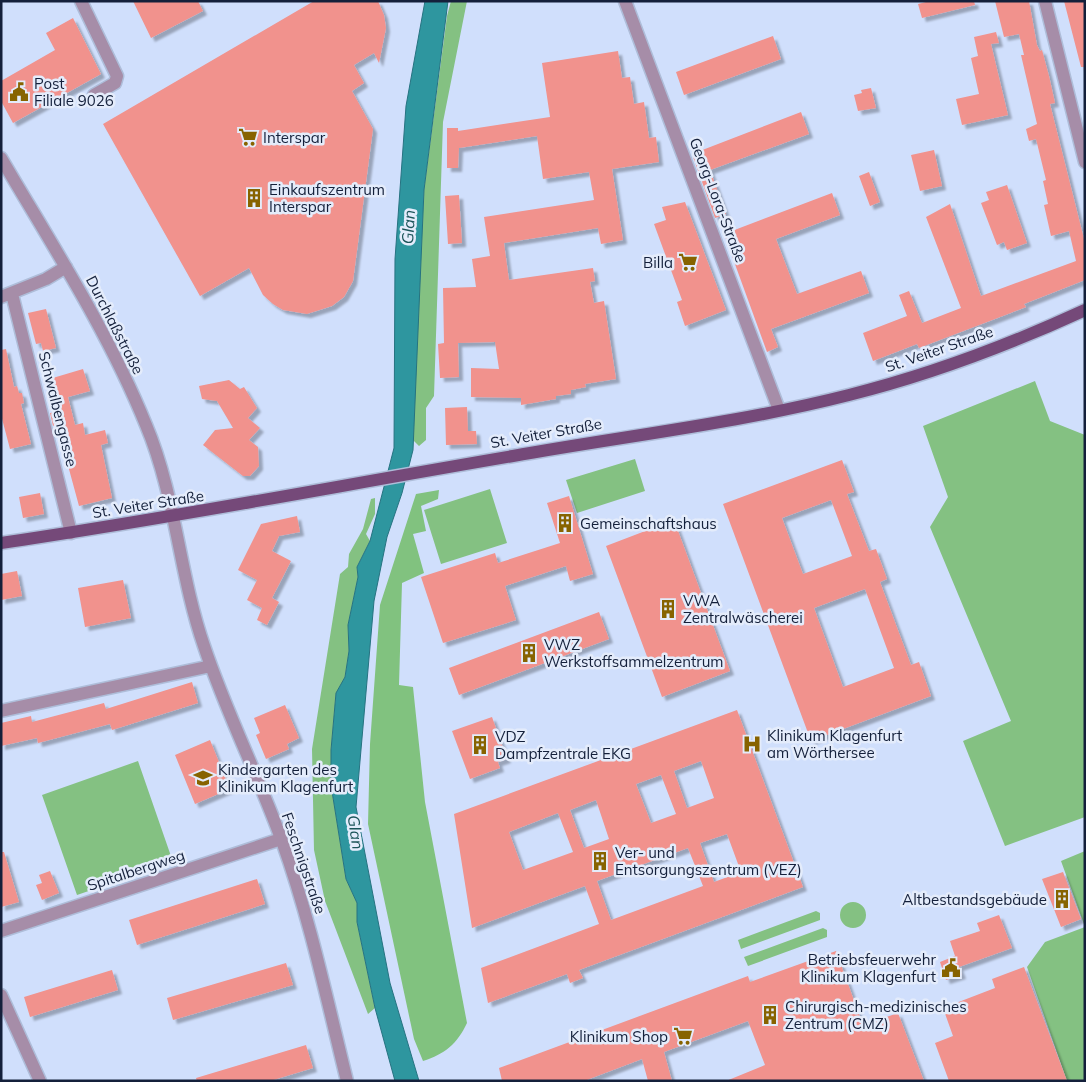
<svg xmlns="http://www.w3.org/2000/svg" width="1086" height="1082" viewBox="0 0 1086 1082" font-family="Mulish,sans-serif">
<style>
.green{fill:#84c182}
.forest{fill:#81c27f}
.water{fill:#2e969f;stroke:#267381}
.building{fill:#f1928d;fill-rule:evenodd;filter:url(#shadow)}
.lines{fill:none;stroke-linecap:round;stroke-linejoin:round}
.minor-casing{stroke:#aebdd9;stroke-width:15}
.major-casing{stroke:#aebdd9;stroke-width:15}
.minor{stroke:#a68da8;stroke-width:12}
.major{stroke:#754979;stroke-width:12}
.labels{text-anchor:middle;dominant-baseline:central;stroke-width:5;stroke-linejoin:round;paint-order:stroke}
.poi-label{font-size:15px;fill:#14203b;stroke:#e4ecfb;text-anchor:start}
.street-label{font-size:15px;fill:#14203b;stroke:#e4ecfb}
.water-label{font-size:16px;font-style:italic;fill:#1c555a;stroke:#e4ecfb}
</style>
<defs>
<filter id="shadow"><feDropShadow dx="4" dy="4" stdDeviation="1" flood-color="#0004"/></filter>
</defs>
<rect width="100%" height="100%" fill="#d0dffc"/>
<path class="green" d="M451,1H467L443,122L434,396L426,408V440L419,446L412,439L424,190L447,16Z
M1035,381L1050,421L1085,435V817L1005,846L963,741L1011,721L930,527L948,497L923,426Z
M635,459L645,491L577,513L566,480Z
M490,489L507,543L441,564L424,510Z
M375,498V514L366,534L370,541L357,567L358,577L348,625L349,651L345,677L336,694L331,750V785L346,879L357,903V922L375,1008L368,1014L325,901L314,850L312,749L340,574L348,567L349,554L363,529L371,499Z
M138,761L173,862L77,895L42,795Z
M1085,851V1081H1067L1027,967L1045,942L1085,927L1061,861Z
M840 915a13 13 0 1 1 26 0a13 13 0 1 1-26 0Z
M816,911L820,913V920L741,949L738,940Z
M823,928L827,930V937L748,966L744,957Z"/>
<path class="forest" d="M439,490L438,499L421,506L426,531L413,534L424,573L402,583L399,685L413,687L425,802L467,1023C457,1044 445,1054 423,1061L414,1039L368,824L370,744L380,605L416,494Z"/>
<path class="water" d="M425,1H448L424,190L413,450L402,493L387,537L374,601L356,807L390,983L419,1081H395L375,1008L357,922V903L346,879L331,785V750L336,693L345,677L349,651L348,625L358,577L357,567L370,541L394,448L395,259L406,106Z"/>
<path class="building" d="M133,1H198L203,11L151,38Z
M314,1H378L384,15L386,28L379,63L374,53L354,65L364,83L352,91L373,129L353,281L344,297L332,306L307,314L283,310L273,304L263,295L249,268L200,296L103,124Z
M930,1H974L975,5L922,18L918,4Z
M995,1H1029L1037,45L1040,51L1042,50L1049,76L1055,103L1050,104L1085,243V280L1024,304L1026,307L1008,314L919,348L917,344L873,361L863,333L907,316L899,295L909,291L922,323L961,308L926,217L950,204L981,296L1076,261L1069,231L1051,236L1044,205L1048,204L1043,181L1046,180L1036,139L1029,141L1026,129L1037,124L1021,55H1024L1019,34L1004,37Z
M1064,1H1085V67H1081Z
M73,18L101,74L13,123L1,101V81L55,50L46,33Z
M996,32L999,43L991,44L1008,115L962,125L956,99L979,94L971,58L978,56L974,37Z
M773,36L781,59L684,95L676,72Z
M618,51L622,78L630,77L634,104L644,102L649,138L656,137L659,162L612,169L623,240L601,244L598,228L504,243L509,280L593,268L595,281L590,282L594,303L604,301L616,379L585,384L586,387L571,390V394L556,396V399L521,405V398L471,397V368L499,369L495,342L458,343L459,377L440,378L438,344L444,343L443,288L476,287L472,259L490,256L484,217L594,200L589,172L543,179L537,136L459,148L458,168H447V128H458V131L550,117L542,63Z
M871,88L876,108L858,111L854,95L862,93L861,90Z
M801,112L809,134L710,170L726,214L715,218L692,154Z
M934,150L942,186L920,191L911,155Z
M869,172L880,202L870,206L859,176Z
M1007,185L1027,243L1007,250L1004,242L997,245L981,203L989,200L986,192Z
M832,193L840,215L776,239L797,294L861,271L869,293L771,329L778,347L767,352L724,234Z
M459,195L462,243L448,244L445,196Z
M685,202L726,310L685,326L677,302L682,300L654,224L666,220L662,207Z
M46,309L56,348L43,351L41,343L36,344L28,313Z
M6,349L14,387L17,386L19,393H22L24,403L21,404L31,444L10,449L1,415V350Z
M83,369L90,391L68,397L75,425L83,423L85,435L105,430L108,443L101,445L112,498L79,506L57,425L53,426L50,413L55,412L46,380Z
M229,380L240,389L244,387L257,408L248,418L260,428L249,440L258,447L259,466L250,476H243L203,445L215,430L233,428L217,401L202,399L199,386Z
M467,407L468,431H476L477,444L446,445L445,408Z
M842,460L854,492L847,494L869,551L876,549L887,579L880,582L911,665L919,662L931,696L811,741L723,504ZM831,500L852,556L803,574L782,518ZM865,589L894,668L843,687L814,608Z
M40,493L44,514L23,518L19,497Z
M569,496L593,574L570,581L566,566L505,586L516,620L443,643L421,577L495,553L498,563L560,543L547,503Z
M297,516L300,532L279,536L272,551L291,561L272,598L279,602L267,625L257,620L262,608L247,600L257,580L238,570L261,524Z
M674,520L730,671L662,697L606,546Z
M17,571L22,596L1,600V574Z
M123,580L131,618L85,627L78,588Z
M599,612L609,639L459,695L449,668Z
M192,682L198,703L112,730L110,724L38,743L37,738L1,746V723L31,716L32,722L104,703L106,709Z
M285,705L299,738L287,744L289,749L266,759L256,735L260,733L254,718Z
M737,710L803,887L579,970L583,978L570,983L567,974L488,1003L481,968L599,924L585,886L472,928L454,814ZM701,761L714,798L687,808L674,771ZM661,775L676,814L651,823L636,784ZM596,800L609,839L584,848L570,810ZM558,813L573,852L523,870L509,832ZM727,834L741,872L714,882L700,843ZM688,848L703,886L611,920L597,881Z
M492,717L507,759L498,762L500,768L470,779L452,731Z
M210,740L230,789L195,804L175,755Z
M1,852H4L19,902L1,907Z
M50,871L59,893L42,900L36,885L42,883L39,875Z
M1063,872L1081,919L1061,927L1042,879Z
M257,879L265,904L137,945L129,920Z
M999,915L1012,948L959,967L962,975L946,980L940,962L955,956L950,941L980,931L977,923Z
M836,951L863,1025L898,1013L924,1081H726L765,1065L748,1021L664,1052L672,1081H648L642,1059L584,1081H502L499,1068L748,976L750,982Z
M286,963L293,985L173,1020L167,998Z
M1024,967L1067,1081H949L935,1043L953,1036L943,1008L995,988L992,979Z
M112,970L118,990L30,1017L24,997Z
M306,1045L313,1068L270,1081H197L196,1078Z"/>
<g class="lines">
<g class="minor-casing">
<path id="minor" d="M81,1L117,76L115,83L94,95
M625,1L779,410
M1045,1L1085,162
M1,158C52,245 108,331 146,425C176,496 179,574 204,646C226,712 258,775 282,841C310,919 327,1000 347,1081
M12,294L71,533
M1,297L46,279L66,267
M1,711L211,666
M1,931L281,839
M1,995L40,1081"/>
</g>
<g class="major-casing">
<path id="major" d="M1,543C173,518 342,485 513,456C625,436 739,423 849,395C929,375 1009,345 1085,310"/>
</g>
<use href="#minor" class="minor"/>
<use href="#major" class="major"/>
</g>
<defs>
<g id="civic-bare" transform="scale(1.5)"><path d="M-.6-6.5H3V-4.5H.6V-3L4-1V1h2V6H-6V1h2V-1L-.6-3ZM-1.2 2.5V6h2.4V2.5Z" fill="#876300" stroke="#e4ecfb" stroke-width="2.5" paint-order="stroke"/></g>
<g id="supermarket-bare" transform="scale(1.5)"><path d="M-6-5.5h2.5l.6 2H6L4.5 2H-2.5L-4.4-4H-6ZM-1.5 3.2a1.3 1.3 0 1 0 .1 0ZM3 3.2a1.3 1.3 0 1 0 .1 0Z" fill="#876300" stroke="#e4ecfb" stroke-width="2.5" paint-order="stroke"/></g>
<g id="building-bare" transform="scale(1.5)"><path d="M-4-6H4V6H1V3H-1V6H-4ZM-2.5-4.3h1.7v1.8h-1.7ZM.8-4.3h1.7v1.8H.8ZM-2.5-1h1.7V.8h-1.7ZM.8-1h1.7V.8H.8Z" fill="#876300" stroke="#e4ecfb" stroke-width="2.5" paint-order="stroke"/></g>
<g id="hospital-bare" transform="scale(1.5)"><path d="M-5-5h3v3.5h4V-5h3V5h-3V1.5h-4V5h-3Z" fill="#876300" stroke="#e4ecfb" stroke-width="2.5" paint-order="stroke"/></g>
<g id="school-bare" transform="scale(1.5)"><path d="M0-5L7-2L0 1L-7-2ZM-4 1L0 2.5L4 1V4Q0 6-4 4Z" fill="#876300" stroke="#e4ecfb" stroke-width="2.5" paint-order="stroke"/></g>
</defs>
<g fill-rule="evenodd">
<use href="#civic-bare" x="19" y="92"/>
<use href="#supermarket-bare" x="248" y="137"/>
<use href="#building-bare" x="254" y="198"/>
<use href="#supermarket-bare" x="688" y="262"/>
<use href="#building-bare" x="565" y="523"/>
<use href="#building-bare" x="668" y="609"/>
<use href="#building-bare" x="529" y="653"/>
<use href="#hospital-bare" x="752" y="744"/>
<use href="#building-bare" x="480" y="745"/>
<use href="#school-bare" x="203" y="778"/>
<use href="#building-bare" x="600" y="861"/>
<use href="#building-bare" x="1062" y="899"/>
<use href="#civic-bare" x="951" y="968"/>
<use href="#building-bare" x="770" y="1015"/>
<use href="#supermarket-bare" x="683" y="1036"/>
</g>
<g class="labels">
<g class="poi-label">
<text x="34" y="83">Post<tspan x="34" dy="17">Filiale 9026</tspan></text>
<text x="263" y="137">Interspar</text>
<text x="269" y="189">Einkaufszentrum<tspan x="269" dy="17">Interspar</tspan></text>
<text x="673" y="262" text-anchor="end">Billa</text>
<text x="580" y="523">Gemeinschaftshaus</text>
<text x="683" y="600">VWA<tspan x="683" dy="17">Zentralwäscherei</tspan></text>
<text x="544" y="644">VWZ<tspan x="544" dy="17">Werkstoffsammelzentrum</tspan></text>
<text x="767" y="735">Klinikum Klagenfurt<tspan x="767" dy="17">am Wörthersee</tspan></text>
<text x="495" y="736">VDZ<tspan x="495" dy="17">Dampfzentrale EKG</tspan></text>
<text x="218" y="769">Kindergarten des<tspan x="218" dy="17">Klinikum Klagenfurt</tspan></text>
<text x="615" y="852">Ver- und<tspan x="615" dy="17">Entsorgungszentrum (VEZ)</tspan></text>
<text x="1047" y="899" text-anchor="end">Altbestandsgebäude</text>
<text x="936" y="959" text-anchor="end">Betriebsfeuerwehr<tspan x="936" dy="17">Klinikum Klagenfurt</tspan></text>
<text x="785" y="1006">Chirurgisch-medizinisches<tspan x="785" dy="17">Zentrum (CMZ)</tspan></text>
<text x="668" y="1036" text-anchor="end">Klinikum Shop</text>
</g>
<g class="street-label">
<text transform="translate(718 200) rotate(69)">Georg-Lora-Straße</text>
<text transform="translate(115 325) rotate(63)">Durchlaßstraße</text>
<text transform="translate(939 349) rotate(-19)">St. Veiter Straße</text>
<text transform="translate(58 409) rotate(76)">Schwalbengasse</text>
<text transform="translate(546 433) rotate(-10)">St. Veiter Straße</text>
<text transform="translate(148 504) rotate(-9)">St. Veiter Straße</text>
<text transform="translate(304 863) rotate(71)">Feschnigstraße</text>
<text transform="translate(136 870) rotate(-18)">Spitalbergweg</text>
</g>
<g class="water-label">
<text transform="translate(408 227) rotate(-87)">Glan</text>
<text transform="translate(356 832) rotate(81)">Glan</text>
</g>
</g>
<rect width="1086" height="1082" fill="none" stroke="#14203b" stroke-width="5"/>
</svg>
